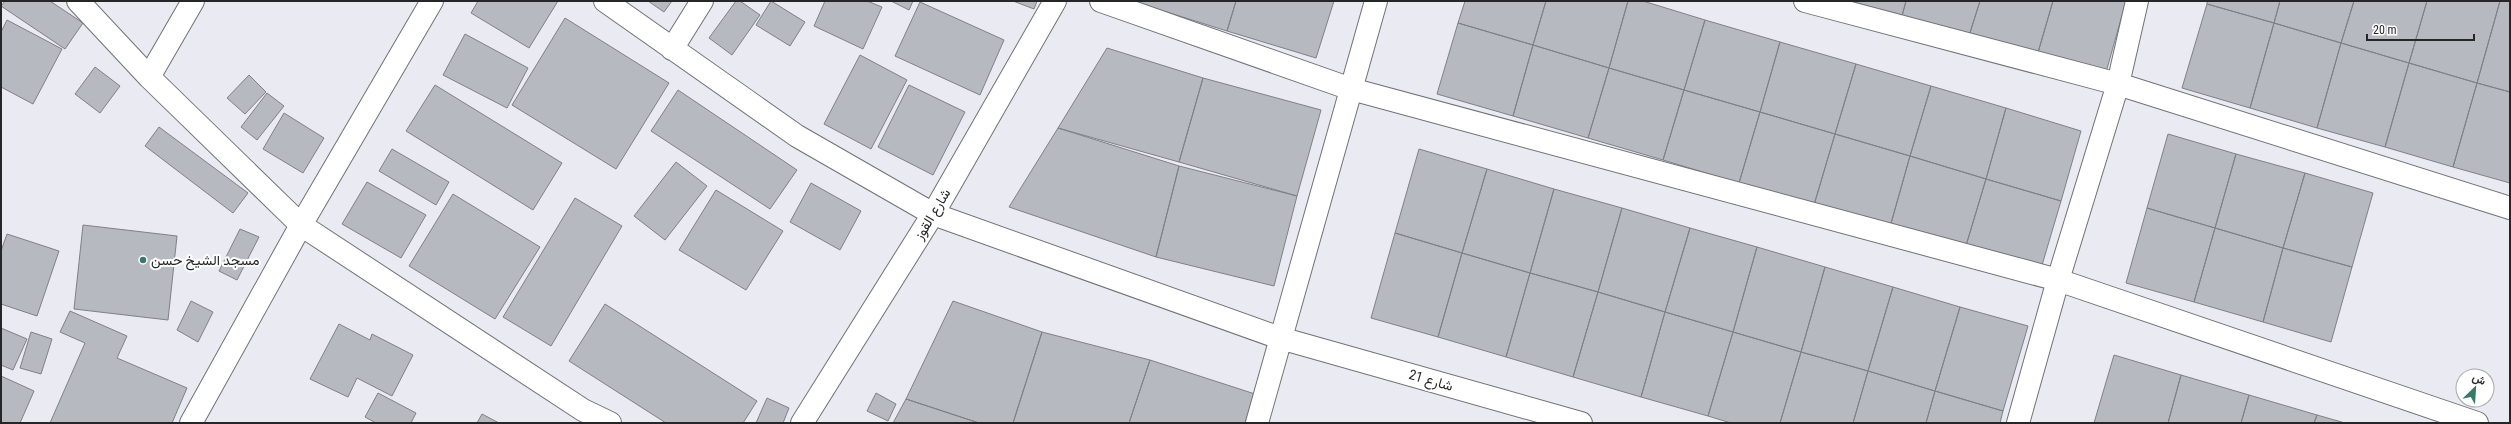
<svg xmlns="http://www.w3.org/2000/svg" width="2511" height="424" viewBox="0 0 2511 424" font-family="'Roboto Condensed',Vazirmatn,sans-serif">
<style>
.building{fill:#b6b9c0;stroke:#7e8187}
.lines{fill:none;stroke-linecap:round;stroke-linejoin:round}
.street-casing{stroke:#717178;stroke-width:24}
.street{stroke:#fff;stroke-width:22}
.poi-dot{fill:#387969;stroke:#fff;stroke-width:1.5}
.labels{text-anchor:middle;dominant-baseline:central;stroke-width:4;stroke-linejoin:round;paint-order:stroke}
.street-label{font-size:14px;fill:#252628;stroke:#fff}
.poi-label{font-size:14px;fill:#252628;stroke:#fff;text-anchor:start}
</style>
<rect width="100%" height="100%" fill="#eaeaf2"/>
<path class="building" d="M5,1H50L83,23L65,49L1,6Z
M478,1H558L529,48L471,13Z
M648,1H672L664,12Z
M736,1H740L760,15L732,55L709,38Z
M771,1L805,22L790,46L756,25Z
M825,1H867L882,7L863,49L814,26Z
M891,1H913L909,10Z
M1013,1H1037L1034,9Z
M1138,1H1236L1227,31L1138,3Z
M1236,1H1334L1316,58L1227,31Z
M1465,1H1546L1533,45L1458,23Z
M1546,1H1628L1609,68L1533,45Z
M1628,1H1643L1705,20L1684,90L1609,68Z
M1850,1H1906L1902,16Z
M1906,1H1980L1969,36L1902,16Z
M1980,1H2053L2037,56L1969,36Z
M2053,1H2126L2105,76L2037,56Z
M2207,1H2280L2274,23L2207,4Z
M2280,1H2354L2341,43L2274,23Z
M2354,1H2427L2409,63L2341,43Z
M2427,1H2500L2477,83L2409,63Z
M2500,1H2510V92L2477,83Z
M920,2L1004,40L980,95L895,56Z
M2207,4L2274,23L2250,108L2182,88Z
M565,18L669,83L616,169L512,105Z
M7,20L62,49L33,104L1,87V32Z
M1705,20L1780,42L1760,112L1684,90Z
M1458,23L1533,45L1513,116L1437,94Z
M2274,23L2341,43L2317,128L2250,108Z
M465,34L528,68L507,108L443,75Z
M1780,42L1856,64L1835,134L1760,112Z
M2341,43L2409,63L2385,147L2317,128Z
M1533,45L1609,68L1588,138L1513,116Z
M1107,48L1203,78L1179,162L1058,128Z
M860,55L907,80L871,149L824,124Z
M2409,63L2477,83L2453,167L2385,147Z
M1856,64L1931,86L1910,156L1835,134Z
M95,67L120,86L100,113L75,94Z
M1609,68L1684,90L1663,160L1588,138Z
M249,75L266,92L245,114L227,98Z
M1203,78L1321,110L1297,196L1179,162Z
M2477,83L2510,92V183L2453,167Z
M435,85L562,163L533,210L406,131Z
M909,85L965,112L933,175L878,147Z
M1931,86L2006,108L1986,179L1910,156Z
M678,90L797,170L770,209L651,131Z
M1684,90L1760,112L1739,183L1663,160Z
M267,93L284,106L257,140L241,127Z
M2006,108L2081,131L2061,201L1986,179Z
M1760,112L1835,134L1814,205L1739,183Z
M284,113L324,138L303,173L263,149Z
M159,127L248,193L233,213L145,146Z
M1058,128L1179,166L1156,257L1009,207Z
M1835,134L1910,156L1890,227L1814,205Z
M2168,134L2236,154L2215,228L2147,208Z
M392,149L449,182L436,205L379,171Z
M1419,149L1487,169L1462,253L1395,233Z
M2236,154L2305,173L2283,248L2215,228Z
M1910,156L1986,179L1965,249L1890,227Z
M676,162L707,186L665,240L634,216Z
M1179,166L1297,196L1274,286L1156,257Z
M1487,169L1554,189L1530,273L1462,253Z
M2305,173L2373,193L2352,267L2283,248Z
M1986,179L2061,201L2040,272L1965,249Z
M367,182L426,215L401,258L342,224Z
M811,183L861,211L840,250L790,222Z
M1554,189L1622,208L1598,292L1530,273Z
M716,190L783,231L746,290L679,250Z
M453,194L540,247L495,319L409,266Z
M575,198L622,226L551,346L503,317Z
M1622,208L1690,228L1665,312L1598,292Z
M2147,208L2215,228L2194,302L2126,283Z
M83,225L177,236L168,320L74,309Z
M1690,228L1757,247L1733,332L1665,312Z
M2215,228L2283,248L2263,322L2194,302Z
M240,229L259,237L237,280L219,271Z
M1395,233L1462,253L1438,337L1371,318Z
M7,234L59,251L37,316L1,304V251Z
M1757,247L1825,267L1801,352L1733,332Z
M2283,248L2352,267L2331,342L2263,322Z
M1462,253L1530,273L1506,357L1438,337Z
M1825,267L1893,287L1868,371L1801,352Z
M1530,273L1598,292L1573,377L1506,357Z
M1893,287L1960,307L1935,391L1868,371Z
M1598,292L1665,312L1641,397L1573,377Z
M191,301L213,312L198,342L177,330Z
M953,301L1042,332L1013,423H979L906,399Z
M605,304L757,401L743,423H666L569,361Z
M1960,307L2028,326L2003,411L1935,391Z
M70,311L127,336L117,358L187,388L172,423H50L85,343L60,332Z
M1665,312L1733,332L1708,416L1641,397Z
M339,324L370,340L372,334L413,355L392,396L357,378L348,397L310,379Z
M1,328L27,339L13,370L1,365Z
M31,332L52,339L41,374L20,368Z
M1042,332L1150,360L1129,423H1013Z
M1733,332L1801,352L1780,423H1731L1708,416Z
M1801,352L1868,371L1853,423H1780Z
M2114,355L2181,375L2168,423H2094Z
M1150,360L1255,394L1245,423H1129Z
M1868,371L1935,391L1926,423H1853Z
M2181,375L2249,395L2241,423H2168Z
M1,376L34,391L20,423H1Z
M1935,391L2003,411L2000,423H1926Z
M378,393L416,413L411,423H376L365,417Z
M876,393L896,404L888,421L867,411Z
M2249,395L2317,415L2314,423H2241Z
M767,398L789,408L783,423H756Z
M906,399L979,423H893Z
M482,414L499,423H477Z
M2317,415L2345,423H2314Z"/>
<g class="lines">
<g class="street-casing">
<path id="street" d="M78,1L149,77L301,225L583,410L610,423
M605,1L797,136L933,214L1280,338L1581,423
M1101,1L1351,89L2058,280L2477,423
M1805,1L2118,84L2510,208
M672,49L702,1
M149,77L193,1
M191,423L301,225L432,1
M802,423L933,214L1055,1
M1257,423L1376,1
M2018,423L2058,280L2118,84L2137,1"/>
</g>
<use href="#street" class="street"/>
</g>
<circle class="poi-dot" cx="143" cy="260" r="4"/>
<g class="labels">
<g class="street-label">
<text transform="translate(932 214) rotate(-59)">شارع القوز</text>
<text transform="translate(1431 380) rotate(16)">شارع 21</text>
</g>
<g class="poi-label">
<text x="151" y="260">مسجد الشيخ حسن</text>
</g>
</g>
<rect width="2511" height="424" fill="none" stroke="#252628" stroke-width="4"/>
<g transform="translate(2475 388) rotate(25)"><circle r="19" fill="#ffffff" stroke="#a8a8a9"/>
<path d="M0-3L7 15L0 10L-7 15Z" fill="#387969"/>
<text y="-6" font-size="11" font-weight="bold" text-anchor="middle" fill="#252628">ش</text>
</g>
<path d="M2367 34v6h107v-6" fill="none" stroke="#252628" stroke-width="2"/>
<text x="2373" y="34" font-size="12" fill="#252628" stroke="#ffffff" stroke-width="3" paint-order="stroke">20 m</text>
</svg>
